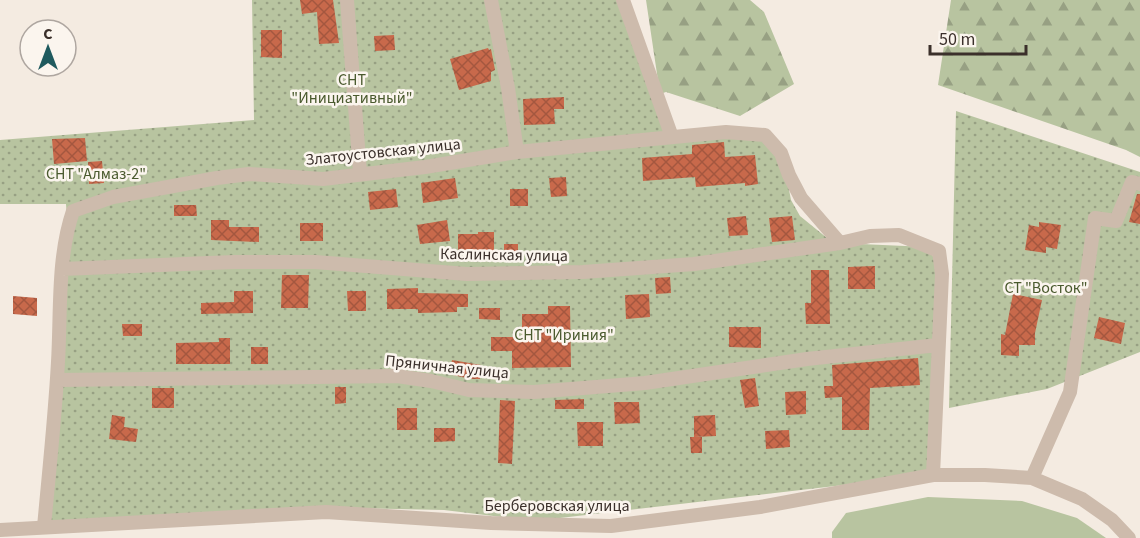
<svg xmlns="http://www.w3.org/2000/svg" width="1140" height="538" viewBox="0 0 1140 538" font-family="'Source Sans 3',sans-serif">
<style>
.grass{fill:#b8c4a0}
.forest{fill:url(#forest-firs)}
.garden{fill:url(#garden-dots)}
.building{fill:url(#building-cross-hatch)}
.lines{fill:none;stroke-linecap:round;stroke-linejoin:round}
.minor{stroke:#cdbbac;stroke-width:14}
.labels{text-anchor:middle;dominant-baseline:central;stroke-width:5;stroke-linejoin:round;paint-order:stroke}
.park-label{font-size:16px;fill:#4a5a2e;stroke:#fbf5ee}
.street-label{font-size:16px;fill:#3b302b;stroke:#fbf5ee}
</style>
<defs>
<pattern id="forest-firs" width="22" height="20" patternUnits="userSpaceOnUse" patternTransform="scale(1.5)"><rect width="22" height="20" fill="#b8c4a0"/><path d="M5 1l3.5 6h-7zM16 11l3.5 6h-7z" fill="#97a083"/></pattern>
<pattern id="garden-dots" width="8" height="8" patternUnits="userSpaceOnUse" patternTransform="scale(1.5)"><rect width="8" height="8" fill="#b8c4a0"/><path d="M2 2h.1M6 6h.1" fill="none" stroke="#97a083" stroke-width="1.8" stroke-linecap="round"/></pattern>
<pattern id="building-cross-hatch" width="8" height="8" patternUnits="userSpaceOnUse" patternTransform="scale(1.5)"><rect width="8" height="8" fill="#c8694b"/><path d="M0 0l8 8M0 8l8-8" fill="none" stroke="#a4573f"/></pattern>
</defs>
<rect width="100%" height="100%" fill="#f4ebe1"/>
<path class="grass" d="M928,497L1022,501L1077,518L1106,538H832V532L846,513Z"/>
<path class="forest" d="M646,0H750L764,12L794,84L740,116L666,92L660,94Z
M951,0H1140V157L1126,150L938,85Z"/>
<path class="garden" d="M252,0H627L676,140L735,137L765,138L781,149L791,200L800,216L827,238L860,244L928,247L938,266L930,475L534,521L444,510L303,507L48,523L68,230L66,204H0V140L254,120Z
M956,111L1140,172V352L1047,389L949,408Z"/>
<path class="building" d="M300,0H333L339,43L319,44L317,12L302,14Z
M261,30H282V58L261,57Z
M394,35L395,50L375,51L374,36Z
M488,48L489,50L491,49L495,70L491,72V81L459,90L450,59Z
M564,97V109H554L555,124L524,125L523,99Z
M85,138L87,161L54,164L52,139Z
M724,142L725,157L755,155L758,184L745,186V183L696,187L695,177L643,181L642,158L692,154V145Z
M102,161L104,183L89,184L88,162Z
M566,177L567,196L551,197L549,178Z
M455,178L458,198L423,203L421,183Z
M396,189L398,207L370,210L368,192Z
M510,189H528V206H510Z
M1137,194H1140V224L1129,222Z
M174,205H196L197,216H174Z
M746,216L748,235L729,236L727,218Z
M792,216L795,240L772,242L769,218Z
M211,220H229V227H259V242L211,240Z
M447,220L450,241L420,244L417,225Z
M1039,222L1061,225L1057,249L1046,247V253L1025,250L1029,225L1039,227Z
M300,223H323V241H300Z
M478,232H494V251H458V234H478Z
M504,244H518V259H504Z
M875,266V289H848V267Z
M811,270H829L830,324H806L805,303H811Z
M282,275H309L308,308H281Z
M670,277L671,293L656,294L655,278Z
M418,288V293L468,294V307H457V312L418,313V309H387V289Z
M234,291H253V313L201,314V303L234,302Z
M347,291H366V311H348Z
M649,294L650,317L626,319L625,295Z
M1013,294L1042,300L1035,333V345H1019V356L1001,355V334L1005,335Z
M13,296L37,298V316L13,314Z
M548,306H570L571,367L512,368V351H491V337H522V314H548Z
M479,308H500V320L479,319Z
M1099,317L1125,323L1121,344L1094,338Z
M122,324H142V336H123Z
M729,327H761V348L729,347Z
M219,338H230V364H176V343L219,342Z
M251,347H268V364H251Z
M918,358L920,385L870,388L869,430H842V397L825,398L824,386H833L832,365Z
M452,360L481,365L480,379H470L449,374Z
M755,378L759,406L745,408L740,380Z
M335,387H346V403L335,404Z
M152,388H174V408H152Z
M806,391V414L786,415L785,392Z
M584,399V409H555V400Z
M500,400L515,401L512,464L498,463Z
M614,402H639L640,423L615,424Z
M397,408H417V430H397Z
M112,415L125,417L124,427L138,429L136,442L109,439Z
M715,415L716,436L694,437V416Z
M577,422H603V446H578Z
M434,428H455V441L434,442Z
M789,430L790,447L766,449L765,431Z
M690,437H702V453H691Z"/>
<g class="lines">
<path class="minor" d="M347,0L360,173
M491,0L508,88L517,152
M623,0L672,137
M62,269L234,262H315L467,274L583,272L694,264L840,243L870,236L899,235L939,251L942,274L933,475
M57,380L397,376L431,381L469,390L534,392L645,383L807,359L938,345
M1032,478L1070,392L1095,218L1116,221L1132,182L1140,184
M44,527C49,472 55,417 58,362C61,312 57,258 73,211L113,197L217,178L249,174L323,179L425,167L517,152L726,132L765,135L781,153L789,175L801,198L840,243
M0,530L326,512L491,523L611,526L760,507L933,475H985L1032,478L1082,499L1112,520L1129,538"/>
</g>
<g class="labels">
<g class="park-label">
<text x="352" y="80">СНТ<tspan x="352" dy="18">"Инициативный"</tspan></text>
<text x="96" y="174">СНТ "Алмаз-2"</text>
<text x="1046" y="288">СТ "Восток"</text>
<text x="564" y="335">СНТ "Ириния"</text>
</g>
<g class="street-label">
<text transform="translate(383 152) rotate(-6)">Златоустовская улица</text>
<text transform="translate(504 255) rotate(1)">Каслинская улица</text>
<text transform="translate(447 367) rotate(6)">Пряничная улица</text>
<text x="557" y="506">Берберовская улица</text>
</g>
</g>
<g transform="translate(48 48)"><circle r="28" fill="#fbf5ee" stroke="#aea6a0" stroke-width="1.5"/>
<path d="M0-4.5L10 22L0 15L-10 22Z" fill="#1f5a5e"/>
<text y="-9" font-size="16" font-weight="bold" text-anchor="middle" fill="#3b302b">С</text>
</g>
<path d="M930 45v9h96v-9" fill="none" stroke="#3b302b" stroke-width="3"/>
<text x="939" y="45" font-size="18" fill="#3b302b" stroke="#fbf5ee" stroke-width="4.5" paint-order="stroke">50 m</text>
</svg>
